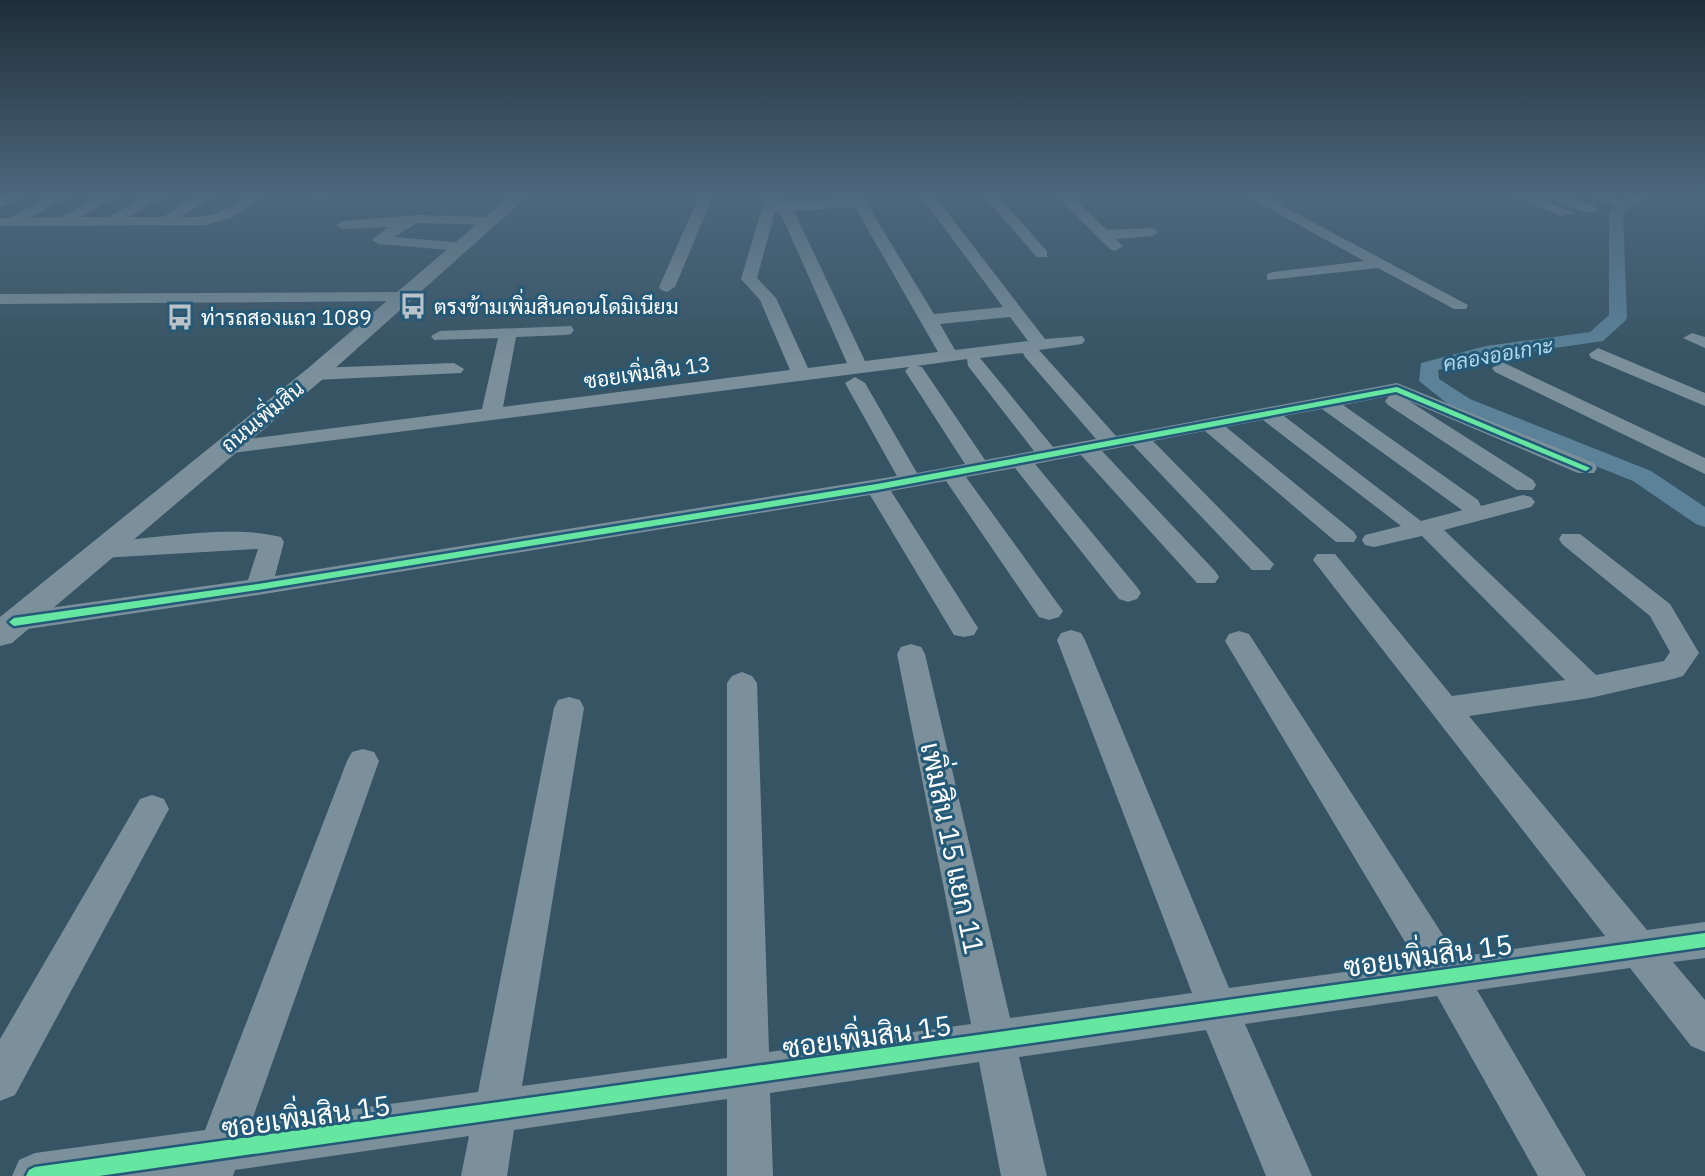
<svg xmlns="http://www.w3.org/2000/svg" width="1705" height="1176" viewBox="0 0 1705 1176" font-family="'IBM Plex Sans',Sarabun,sans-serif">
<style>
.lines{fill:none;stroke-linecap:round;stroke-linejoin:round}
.canal{fill:#5b8298;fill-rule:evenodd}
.minor{fill:#7b909b;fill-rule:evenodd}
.tertiary{fill:#7b909b;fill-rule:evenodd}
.cycleway-casing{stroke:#245a77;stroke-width:5}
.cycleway{fill:#66e7a1;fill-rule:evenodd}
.labels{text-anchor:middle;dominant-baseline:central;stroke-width:6;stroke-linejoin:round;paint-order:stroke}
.far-poi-label{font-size:21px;fill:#fff;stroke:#245a77;text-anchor:start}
.far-water-label{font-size:21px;font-style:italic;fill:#b0d7eb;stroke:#245a77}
.far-street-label{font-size:21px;fill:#fff;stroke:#245a77}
.near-street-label{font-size:28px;fill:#fff;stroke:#245a77}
</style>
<rect width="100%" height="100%" fill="#375464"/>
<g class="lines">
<path class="canal" d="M1636,194H1653L1623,213L1627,317L1625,321L1603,341L1487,358L1438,370L1439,379L1470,399L1651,471L1705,507V527L1696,524L1633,481L1454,409L1419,381L1421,363L1486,346L1590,332L1609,315V211Z"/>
<path class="minor" d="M10,194H27L0,208V199Z
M55,194H73L29,218L61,217L104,194H121L81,217H108L151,194H168L129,217H162L200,194H216L182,217C195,217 209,217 222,211C238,204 244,194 264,194L233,217L205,225L0,226V218H9Z
M315,194H329V195L322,199Z
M700,194H714L675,287L667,292L661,290L659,287Z
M766,194H780L777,203L850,199L847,194H861L934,314L1003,307L919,194H933L1045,339L1082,336L1085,340L1082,344L1039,350L1116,436L1397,383L1594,463L1597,468L1594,473H1578L1409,401L1533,480L1536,485L1533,490H1517L1388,405L1385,401L1389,396L1343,405L1478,500L1481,506L1523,495L1531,497L1535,502L1531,507L1444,530L1596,675L1664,661L1670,652L1650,616L1562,544L1559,539L1562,534H1580L1670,604L1699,653L1683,676L1673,679L1590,698L1469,716L1647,930L1705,922V958L1673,962L1705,1000V1052L1691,1046L1630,968L1477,990L1586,1176H1538L1437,996L1245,1024L1312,1176H1266L1206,1030L1019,1057L1047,1176H1001L979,1062L770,1093L773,1176H727V1099L514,1130L507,1176H461L469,1136L235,1170L233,1176H12L19,1160L35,1153L205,1130L347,761L352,752L363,749L374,752L379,761L251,1123L478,1092L554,708L558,700L569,697L580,700L584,708L522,1086L727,1058V683L732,676L742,672L752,676L757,683L769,1052L971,1024L897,654L901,647L911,644L921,647L925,654L1010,1018L1192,993L1057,640L1061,633L1071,630L1081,633L1085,640L1229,988L1417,962L1225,641L1229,634L1239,631L1249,634L1457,957L1605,936L1313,560L1317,554H1335L1452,696L1565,680L1422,536L1374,547L1365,545L1362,540L1365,535L1401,526L1263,420L1226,427L1354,532L1357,537L1354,542H1336L1205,431L1153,441L1274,564L1270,570H1252L1133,445L1102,451L1215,571L1219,577L1215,583H1197L1081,455L1035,464L1137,587L1141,593L1137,599L1128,602L1119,599L1015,468L966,477L1063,611L1059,617L1049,620L1039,617L946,481L891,491L978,628L974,635L964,637L954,635L870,495L258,595L14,631L4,628L0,622L4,616L14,613L248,580L258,549L101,558L92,555L88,550L92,545L101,542C153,539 232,524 281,537L284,542L275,576L897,476L845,383L855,377L865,383L917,473L965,464L905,371L909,367L224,454L213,448L224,442L482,409L498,338L434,340L431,336L440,331L571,326L574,330L571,334L565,335L516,337L503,407L790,370L760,300L741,279ZM855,207L938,352L865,361L794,211ZM775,212H780L847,363L808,368L776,298L757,278ZM1010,317L1028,341L955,350L940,324ZM1023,353L1025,357L1096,439L1053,447L980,358ZM967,359L968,366L1034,451L985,460L922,367L917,366ZM1322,409L1462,510H1463L1421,521L1284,416Z
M982,194H996L1047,251V257H1037Z
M1054,194H1069L1107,230L1152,228L1159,232L1152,236L1116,239L1123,246L1115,251L1110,249Z
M1243,194H1260L1468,305L1466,309H1454L1378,268L1267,280V274L1273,272L1364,261Z
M1510,194H1529L1573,213L1561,216Z
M1560,194L1597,207L1599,210L1587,213L1543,195Z
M1584,194H1604L1625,203L1618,207Z
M417,215L489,217L496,221L489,225L417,223L394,237L465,243V249L460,251L379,244L372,240L388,227L343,229L336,225L343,221Z
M404,292L410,293V301L0,304V294Z
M1692,333L1705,337V348L1683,338Z
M1598,348L1705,393V406L1591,358L1589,354Z
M1502,362L1705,458V474L1495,372L1492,368Z
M454,363L464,369L461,373L315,380L305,374L315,368Z
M152,795L164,799L169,809L15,1095L0,1101V1039L140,799Z"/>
<path class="tertiary" d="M512,194H530L323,379L12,643L0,646V617L307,369Z"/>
<g class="cycleway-casing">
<path id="cycleway" d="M1397,387L1590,468L1586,471L1583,470L1396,392L877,490L258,590L14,626L9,622L14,618L258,584L877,484Z
M1705,933V947L99,1176H26L29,1170L35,1167Z"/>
</g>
<use href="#cycleway" class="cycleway"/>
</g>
<linearGradient id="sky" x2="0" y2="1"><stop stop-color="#1e2e37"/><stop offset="0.54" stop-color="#4d677d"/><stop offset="1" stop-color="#4d677d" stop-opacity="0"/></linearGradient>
<rect width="1705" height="359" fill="url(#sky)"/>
<defs>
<g id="bus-bare" transform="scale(2.1)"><path d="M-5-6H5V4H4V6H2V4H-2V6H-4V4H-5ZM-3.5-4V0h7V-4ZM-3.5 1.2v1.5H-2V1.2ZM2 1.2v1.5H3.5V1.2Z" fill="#b9c3c9" stroke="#245a77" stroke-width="2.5" paint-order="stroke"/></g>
</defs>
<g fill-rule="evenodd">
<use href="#bus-bare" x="413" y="306"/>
<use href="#bus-bare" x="180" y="317"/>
</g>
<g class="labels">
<g class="far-poi-label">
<text x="434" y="306">ตรงข้ามเพิ่มสินคอนโดมิเนียม</text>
<text x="201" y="317">ท่ารถสองแถว 1089</text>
</g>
<g class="far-water-label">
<text transform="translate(1498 354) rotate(-10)">คลองออเกาะ</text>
</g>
<g class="far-street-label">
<text transform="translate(647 372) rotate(-8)">ซอยเพิ่มสิน 13</text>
<text transform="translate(262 416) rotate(-39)">ถนนเพิ่มสิน</text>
</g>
<g class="near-street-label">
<text transform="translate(953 848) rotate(78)">เพิ่มสิน 15 แยก 11</text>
<text transform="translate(1428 955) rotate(-8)">ซอยเพิ่มสิน 15</text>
<text transform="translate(867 1036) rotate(-8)">ซอยเพิ่มสิน 15</text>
<text transform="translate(306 1116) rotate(-8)">ซอยเพิ่มสิน 15</text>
</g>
</g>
</svg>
